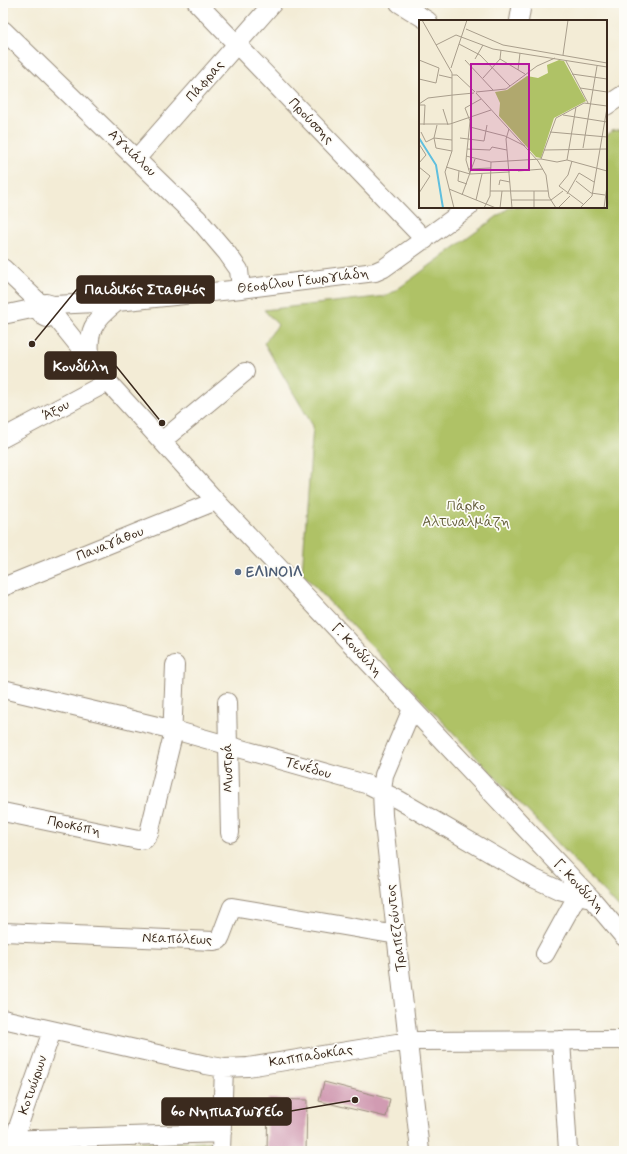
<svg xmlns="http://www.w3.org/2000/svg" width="627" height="1154" viewBox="0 0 627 1154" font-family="Mynerve,sans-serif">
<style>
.green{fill:#afc266;stroke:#757642}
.building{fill:#d19bb2}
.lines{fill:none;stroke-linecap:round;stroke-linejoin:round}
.minor-casing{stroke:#978b7a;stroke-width:20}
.minor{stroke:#fff;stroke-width:18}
.service-dot{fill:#5c6f8a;stroke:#fdfcf7;stroke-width:1.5}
.labels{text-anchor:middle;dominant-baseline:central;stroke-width:3.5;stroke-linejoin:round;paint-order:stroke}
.street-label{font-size:14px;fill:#3b2a1e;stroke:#fdfcf7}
.park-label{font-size:14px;fill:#5e5834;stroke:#fdfcf7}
.service-label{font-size:14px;font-weight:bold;fill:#4e5e75;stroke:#fdfcf7;text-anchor:start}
.inset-river{fill:none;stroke:#60bfde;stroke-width:2}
.inset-road{fill:none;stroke:#a99e8c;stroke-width:1}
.view{fill:#b5179e;fill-opacity:0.15;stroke:#b5179e;stroke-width:2}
.inset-edge{fill:none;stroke:#3b2a1e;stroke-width:2}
.leader{fill:none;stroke:#3b2a1e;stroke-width:1.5}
.callout-dot{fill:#3b2a1e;stroke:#fdfcf7;stroke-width:1.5}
.callout{fill:#3b2a1e;stroke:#3b2a1e;stroke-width:1.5}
.callout-label{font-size:15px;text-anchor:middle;font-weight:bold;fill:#fff}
</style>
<rect width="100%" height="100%" fill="#fdfcf7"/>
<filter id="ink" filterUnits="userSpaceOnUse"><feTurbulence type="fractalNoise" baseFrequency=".025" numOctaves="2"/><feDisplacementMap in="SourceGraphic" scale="8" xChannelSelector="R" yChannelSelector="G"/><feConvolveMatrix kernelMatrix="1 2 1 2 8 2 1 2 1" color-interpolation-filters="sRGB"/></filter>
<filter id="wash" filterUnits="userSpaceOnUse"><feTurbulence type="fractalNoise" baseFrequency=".012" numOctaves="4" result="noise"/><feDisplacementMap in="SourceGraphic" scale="16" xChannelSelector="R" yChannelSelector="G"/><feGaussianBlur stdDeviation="0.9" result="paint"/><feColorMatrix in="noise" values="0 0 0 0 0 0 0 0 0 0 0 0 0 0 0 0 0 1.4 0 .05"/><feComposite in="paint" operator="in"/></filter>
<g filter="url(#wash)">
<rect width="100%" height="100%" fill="#f3ecd6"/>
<path class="green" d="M624,129V913L302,573L313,426L264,343L278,325L264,310L386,296L395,291L510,207H606V136L612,131Z
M211,1142V1151H129V1143Z"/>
<g id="blocks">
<path class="building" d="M324,1082L390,1099L386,1117L319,1101Z
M268,1099L307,1100L306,1151H267Z"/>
</g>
</g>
<g filter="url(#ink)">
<use href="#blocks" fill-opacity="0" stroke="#978b7a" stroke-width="1"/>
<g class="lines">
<g class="minor-casing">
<path id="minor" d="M197,3L425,240
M399,3L428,21
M519,21L522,3
M3,30L198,219L227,253L239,270L241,289
M606,106L624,94
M137,158L273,3
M3,268L42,305
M53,305L117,302L241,289L375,272L384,268L469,207
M3,315L41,307
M54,315L47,318L43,316L40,312L42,305L46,303L53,305L55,310L54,315L108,382L216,501L591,898L624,937
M91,362C86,332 93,320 117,302
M3,438L108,382
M163,440L245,372
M3,587L216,501
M3,689L174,730L369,785L399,800L533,878L559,890L591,898
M227,702L230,833
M412,709L384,775L382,791L383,815L420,1151
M3,812L138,840L145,839L149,833L172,739L175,665
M3,932L214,941L219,940L221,936L232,907L397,935
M545,954L577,896
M3,1019L206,1065L224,1068L248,1067L409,1041L624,1040
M561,1040L568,1151
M3,1140L222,1133
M10,1150L52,1031
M221,1151L224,1068"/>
</g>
<use href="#minor" class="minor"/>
</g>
</g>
<circle class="service-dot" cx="238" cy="572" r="4"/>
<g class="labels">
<g class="street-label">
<text transform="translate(205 81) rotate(-49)">Πάφρας</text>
<text transform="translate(311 121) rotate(46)">Προύσσης</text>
<text transform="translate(132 153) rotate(44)">Αγχιάλου</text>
<text transform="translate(303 281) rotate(-7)">Θεοφίλου Γεωργιάδη</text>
<text transform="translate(56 410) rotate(-28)">Άξου</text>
<text transform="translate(110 544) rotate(-22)">Παναγάθου</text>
<text transform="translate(357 650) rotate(47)">Γ. Κονδύλη</text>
<text transform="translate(228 768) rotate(-92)">Μυστρά</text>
<text transform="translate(308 768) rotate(16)">Τενέδου</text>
<text transform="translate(74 826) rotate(12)">Προκόπη</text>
<text transform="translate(579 886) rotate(47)">Γ. Κονδύλη</text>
<text transform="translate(396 928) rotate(-97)">Τραπεζούντος</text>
<text transform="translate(177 939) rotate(2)">Νεαπόλεως</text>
<text transform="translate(311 1056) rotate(-9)">Καππαδοκίας</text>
<text transform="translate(33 1085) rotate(-71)">Κοτυώρων</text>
</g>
<g class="park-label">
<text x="466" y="506">Πάρκο<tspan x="466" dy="16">Αλτιναλμάζη</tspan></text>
</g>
<g class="service-label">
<text x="246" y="572">ΕΛΙΝΟΙΛ</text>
</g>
</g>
<g transform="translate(419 20)">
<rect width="188" height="188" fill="#f3ecd6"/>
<path d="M140,40L145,41L167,81L135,98L122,138L117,137L80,96L81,83L76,72L88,70L108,56L119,58L129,53L128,45Z" fill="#afc266"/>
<path class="inset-river" d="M0,118L17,145L24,188"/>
<path class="inset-road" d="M3,0L33,53V131L26,152L35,188M47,9L84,25L188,43M40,24L61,35L91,66M17,25L37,15L74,29L188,47M144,35L149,0M56,39L64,25M81,39L106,54M0,40L20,48L17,63L0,59M46,40L74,70M147,41L169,83M32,48L48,0M99,50L101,33M153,54L188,59M20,55L33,58M33,55H38L56,72M64,58L81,39L82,30M161,68L188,72M57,72L87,69L118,46L136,38M57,73L119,141L127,155L130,177L137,188M34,75L55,73M0,84L9,78L34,75M1,85H6L5,105M24,89L29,105M144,95L188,102M0,104H31L72,90M18,105L15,118L17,128L33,131M51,107L86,116L106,126M90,109L87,119L93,188M2,112L7,122L15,118L33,120M131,112L188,117M41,118L65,121L68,105M0,124L7,135L0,143M164,128L178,46M48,129L71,130L73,127L88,130M125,130L188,129M47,136L72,142L122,139L138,142L148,140L188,151M122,139L137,98L165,83L188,86M148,140L157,87M153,141L149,155L140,166L164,184M0,147L11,156L0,173M27,147L51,154L91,152M49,149L72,148M40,151L39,161L48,164M99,151L124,149M51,154L47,140L51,101L46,88L62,79M157,161L172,173L186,175M80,165L81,160L91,162M30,169L77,188M71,171H129M115,171V188M148,174L160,153L175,162M43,175L56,139M57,180L63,154M92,180H132L144,171M65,188L71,176L72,142M81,188L83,171M139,188L151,176M161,188L173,176L188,88M185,188L188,166"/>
<path class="view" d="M52,44H110V150H52Z"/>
<rect width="188" height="188" class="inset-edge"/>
</g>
<path class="leader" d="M32 344L77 289M162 423L116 366M355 1100L291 1111"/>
<g class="callout-dot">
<circle cx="32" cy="344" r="4"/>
<circle cx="162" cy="423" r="4"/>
<circle cx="355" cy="1100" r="4"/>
</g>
<g class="callout">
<rect x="77" y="276" width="137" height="27" rx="4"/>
<rect x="45" y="352" width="71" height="27" rx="4"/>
<rect x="162" y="1098" width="129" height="27" rx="4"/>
</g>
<g class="callout-label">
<text x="145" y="294">Παιδικός Σταθμός</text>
<text x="81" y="371">Κονδύλη</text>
<text x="227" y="1116">6ο Νηπιαγωγείο</text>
</g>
<rect width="627" height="1154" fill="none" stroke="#fdfcf7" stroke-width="16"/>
</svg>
